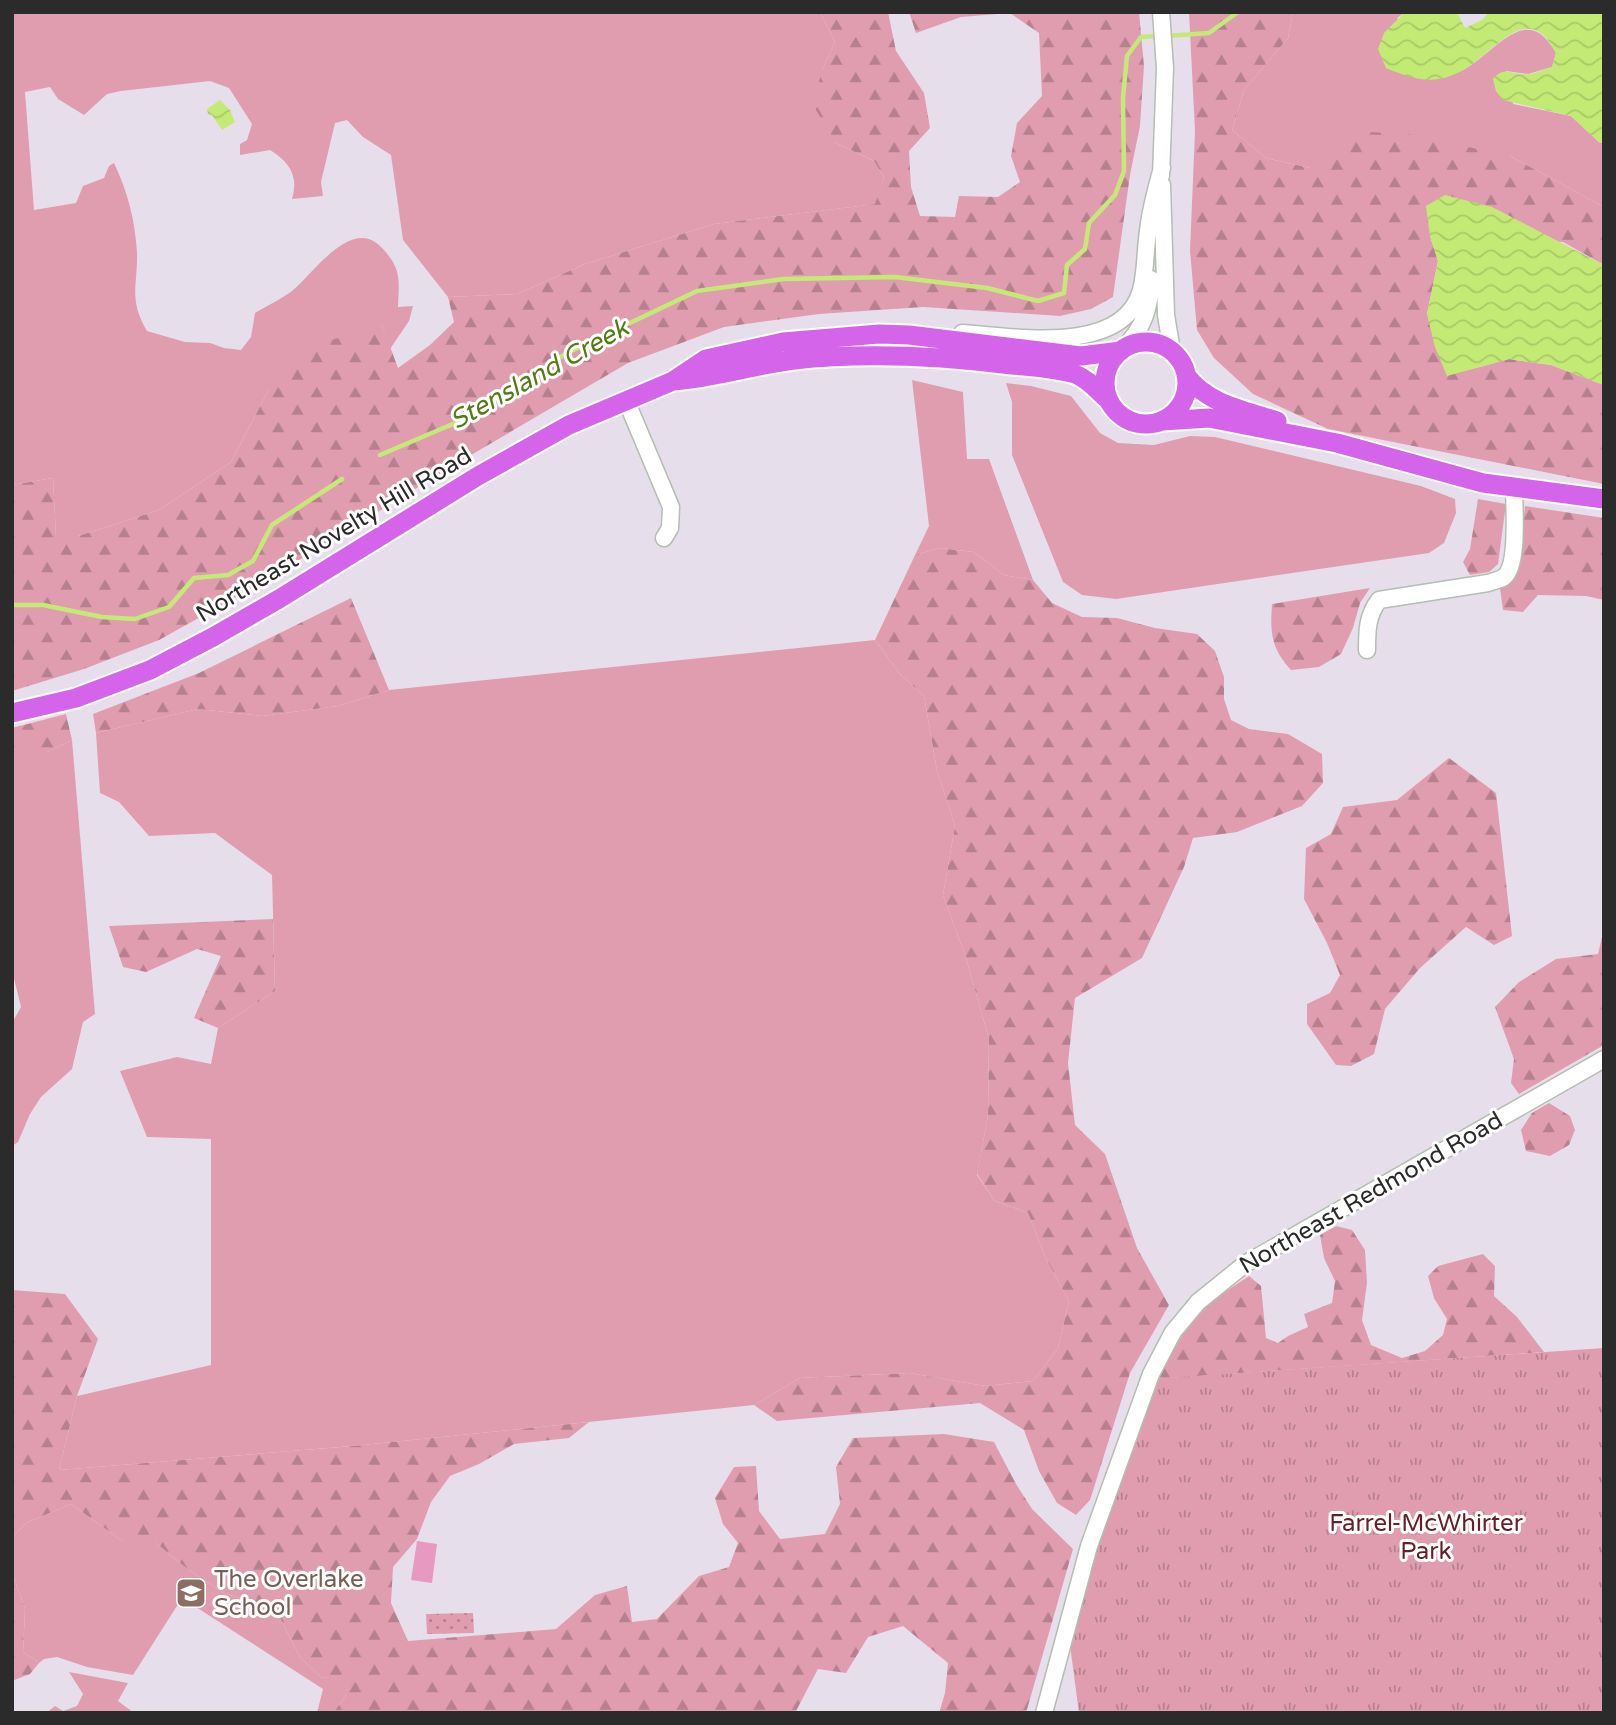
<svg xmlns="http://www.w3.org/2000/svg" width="1616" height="1725" viewBox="0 0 1616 1725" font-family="'Varela Round',sans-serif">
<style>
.grass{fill:#e19db0}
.forest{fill:url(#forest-firs)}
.park{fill:url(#park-tufts)}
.garden{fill:url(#garden-dots)}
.pitch{fill:#e799c2}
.water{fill:url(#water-waves)}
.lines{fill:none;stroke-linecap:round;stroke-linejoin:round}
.stream{stroke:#c4ea76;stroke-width:4.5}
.minor-casing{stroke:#b4beb1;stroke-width:19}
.major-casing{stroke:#fff;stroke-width:23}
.minor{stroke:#fff;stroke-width:16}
.major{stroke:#d465eb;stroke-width:19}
.labels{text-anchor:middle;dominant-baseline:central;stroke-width:6;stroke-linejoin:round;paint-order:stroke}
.street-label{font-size:24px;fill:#2b2b2b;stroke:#fff}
.park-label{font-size:24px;fill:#661e28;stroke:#fff}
.education-label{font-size:24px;fill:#785e54;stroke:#fff;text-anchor:start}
.water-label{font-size:26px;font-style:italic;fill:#527d13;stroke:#fff}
</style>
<defs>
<pattern id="forest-firs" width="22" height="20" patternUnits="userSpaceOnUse" patternTransform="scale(1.75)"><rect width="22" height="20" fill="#e19db0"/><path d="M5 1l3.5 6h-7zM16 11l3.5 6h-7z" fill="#b7808f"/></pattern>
<pattern id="park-tufts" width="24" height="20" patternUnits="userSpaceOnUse" patternTransform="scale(1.75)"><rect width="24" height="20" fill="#e19db0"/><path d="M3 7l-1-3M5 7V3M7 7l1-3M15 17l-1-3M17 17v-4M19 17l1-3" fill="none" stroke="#b7808f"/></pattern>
<pattern id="garden-dots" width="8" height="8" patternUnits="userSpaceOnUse" patternTransform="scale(1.75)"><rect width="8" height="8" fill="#e19db0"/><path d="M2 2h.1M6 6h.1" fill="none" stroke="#b7808f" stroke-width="1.8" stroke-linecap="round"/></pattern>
<pattern id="water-waves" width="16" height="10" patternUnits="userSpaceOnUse" patternTransform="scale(1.75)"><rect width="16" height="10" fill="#c4ea76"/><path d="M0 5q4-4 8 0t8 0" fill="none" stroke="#a9c966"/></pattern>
</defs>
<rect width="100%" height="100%" fill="#e7deec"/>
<path class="grass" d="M12,12H820L835,42L822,70L836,143L874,161L884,177L876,204L714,224L585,264L517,294L448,297L403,240L391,155L363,137L347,120L335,123L321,182L323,196L292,199C299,175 289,162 270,150L240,155V144L247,140L252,124L229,88L210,81L121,91L107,94L84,115L58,99L50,87L25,92L34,210L76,203L83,186L104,178L109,166L114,163C128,192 135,221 137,252C138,286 128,298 147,331L185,342L210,343L224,348L241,350L251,337L255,313C267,306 281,299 292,291C314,273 352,215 382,248C402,269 399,280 398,307L413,306L409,321L390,349L382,325L268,391L231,462L159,510L78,536H56L53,478L12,485Z
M1293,12H1405L1397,18L1439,79C1448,76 1457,73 1465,69C1496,52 1527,0 1556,53L1552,67L1528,74L1506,71L1513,104L1571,116L1599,142L1604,144V207L1510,156L1310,168L1266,158L1232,130L1244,90L1288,38Z
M912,380L963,392L967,459H989L1033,580L1004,575L974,552L940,548L915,555L929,526Z
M1006,383L1031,386L1071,396L1100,433L1118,443L1154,445L1190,436L1215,437L1421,486L1455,499L1456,513L1444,543L1429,553L1116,599L1082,595L1063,582L1012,455V402Z
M875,640L899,673L924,696L937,771L955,826L943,895L966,958L989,1039L988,1115L977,1175L995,1201L1028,1213L1046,1259L1069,1301L1058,1348L1033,1381L985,1386L909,1373L800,1378L754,1405L353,1446L59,1470L77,1396L211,1365V1139L147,1137L120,1071L177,1057L211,1064L218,1028L275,991L272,875L215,833L149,836L119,802L100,793L96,733L198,709L262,716L338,706L389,690Z
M72,740L95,1014L83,1022L72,1069L41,1097L30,1114L18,1142L12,1146V1023L21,1007L12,970V752H47Z
M71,1504L125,1543H156L186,1568L224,1593L276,1610L300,1657L322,1678L350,1674L345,1697L333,1713H317L323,1689L182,1598L133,1675L87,1667L57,1657L44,1659L39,1663L23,1652L25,1609L12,1572V1537L26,1523Z
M69,1672L128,1683L118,1701L134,1713H46L55,1706L63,1711L77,1706L83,1694Z"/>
<path class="forest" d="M820,12H888L896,51L924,93L930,128L909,151L911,187L920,216L955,217L959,196L998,197L1020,182L1011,156L1017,123L1042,96L1039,33L1010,13L961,17L916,33L909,12H1139L1144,66L1140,126L1130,175L1113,297L1091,309L1060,316L923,307L819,314L724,327L628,363L466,458L260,584L159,640L84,669L12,691V485L53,478L56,536H78L159,510L231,462L268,391L321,343L382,325L398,368L430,345L454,322L448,297L517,294L585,264L714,224L875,204L884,177L874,161L836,143L813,105L822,70L835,42Z
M1189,12H1293L1288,38L1244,90L1232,130L1266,158L1310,168L1350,131L1407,134L1510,156L1604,207V265L1563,242L1430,236L1438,261L1427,314L1476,368L1509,359L1551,365L1604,385V484L1328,429L1253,394L1214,358L1197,330L1190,251L1195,131Z
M1478,499L1506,504L1498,564L1489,572L1470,575L1463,562L1470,549Z
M1525,506L1604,518V600L1586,596L1538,595L1523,612L1503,610L1500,588L1518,571Z
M940,548L974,552L1004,575L1033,580L1052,603L1082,617L1117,618L1155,628L1197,634L1215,651L1224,677V699L1231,720L1249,729L1288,734L1322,754L1323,783L1302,806L1237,832L1193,838L1184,867L1142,958L1075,998L1068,1063L1075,1125L1105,1154L1137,1248L1169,1305L1130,1373L1090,1500L1076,1515L1057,1503L1039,1471L1024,1430L980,1403L777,1421L754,1405L800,1378L909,1373L985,1386L1033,1381L1058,1348L1069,1301L1046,1259L1028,1213L995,1201L977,1174L988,1115L989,1039L966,958L943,895L955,826L937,771L924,696L899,673L875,640L915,555Z
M1370,588L1360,603L1353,628L1341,654L1319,667L1291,670C1271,648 1270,633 1272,604Z
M351,598L389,690L338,706L262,716L198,709L96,733L93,714L199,673Z
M66,714L72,740L47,752H12V728Z
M1449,758L1496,793L1512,936L1494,945L1466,927L1420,968L1385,1009L1374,1054L1351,1066L1336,1065L1307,1024V1004L1330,993L1340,975L1327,943L1304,899L1306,848L1331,834L1343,807L1397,800Z
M273,919L275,991L218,1028L194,1018L221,956L197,949L146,972L123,967L109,926Z
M1604,929V1045L1519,1094L1511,1083L1514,1059L1495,1007L1519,982L1556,959L1598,954Z
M1549,1103L1570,1116L1575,1130L1569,1145L1550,1156L1526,1151L1521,1130L1532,1113Z
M1336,1226L1352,1230L1365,1250L1367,1283L1362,1320L1371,1345L1402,1358L1425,1351L1443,1335L1447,1319L1434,1298L1428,1276L1438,1266L1483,1254L1495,1266L1494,1296L1517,1317L1544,1352L1157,1379L1167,1356L1204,1306L1249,1276L1261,1286L1266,1338L1278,1343L1288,1336L1308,1327L1304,1314L1332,1303L1335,1281L1324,1258L1320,1235Z
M12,1290L65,1294L98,1339L77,1396L59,1470L353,1446L589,1422L569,1438L514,1444L479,1464L450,1476L431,1502L417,1539L393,1567L391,1603L408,1641L556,1629L595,1595L627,1586L632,1622L657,1619L699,1576L729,1567L738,1543L723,1524L715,1498L734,1467L756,1466L759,1511L780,1539L825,1534L840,1504L836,1467L853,1438L944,1434L994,1442L1016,1484L1032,1509L1073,1549L1026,1713H939L945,1693L948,1663L903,1626L868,1637L846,1673L818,1669L795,1713H333L345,1697L349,1675L322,1678L300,1657L276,1610L224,1593L186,1568L156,1543H125L71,1504L26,1523L12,1537Z
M12,1572L25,1609L23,1652L39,1663L30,1674L12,1681Z"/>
<path class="park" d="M1604,1348V1713H1079L1068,1630L1151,1379Z"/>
<path class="garden" d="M473,1613L474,1633L427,1634L426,1614Z"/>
<path class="pitch" d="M417,1541L437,1544L432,1583L411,1580Z"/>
<path class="water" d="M1405,12H1457L1465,28L1482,20L1489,12H1604V144L1599,142L1571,116L1503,100L1496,91L1493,79C1503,65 1516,76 1530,74C1537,73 1545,69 1552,67L1556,53C1530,0 1498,47 1468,67C1461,72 1447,78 1439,79C1420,82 1403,75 1386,68L1378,49L1384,33Z
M220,100L230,110L235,122L222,130L212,115L208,114L207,109Z
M1445,195L1492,207L1604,265V385L1551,365L1509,359L1447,376L1435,347L1427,314L1438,261L1430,236L1426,206Z"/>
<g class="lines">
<path class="stream" d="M1167,36L1209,33L1238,12
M380,455L474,415L565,354L697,291L783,279L895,277L987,288L1038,301L1064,293L1067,265L1085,249L1089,223L1115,195L1124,171L1123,98L1127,56L1141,37L1159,36
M12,605H43L102,617L135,619L169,607L194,578L228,575L253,561L272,525L342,479"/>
<g class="minor-casing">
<path id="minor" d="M1161,12L1165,68L1161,176
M1162,185L1166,315L1172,351
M962,333C1011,336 1123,357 1141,290C1146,271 1145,251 1148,231C1150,210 1156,189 1162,168
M1123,348C1144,328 1150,308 1151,279
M626,400L671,507L670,528L664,538
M1367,650C1367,631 1367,616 1379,600L1488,583C1493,581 1500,580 1504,577C1519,566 1514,506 1514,488
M1044,1713L1089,1546L1151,1374L1173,1332L1198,1302L1245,1264L1604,1059"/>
</g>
<g class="major-casing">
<path id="major" d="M1105 383a41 41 0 1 1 82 0a41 41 0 1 1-82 0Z
M1186,375C1207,404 1244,410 1277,421
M674,381C716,378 753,365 794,360C866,352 940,356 1012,365C1033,367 1055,368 1075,374C1088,379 1098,391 1108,400
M1162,421L1209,418L1337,443L1483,483L1604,499
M12,713L76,698L150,670L213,637L279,599L478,476L569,425L673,381L706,359L783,342L879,334L909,335L1081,356L1121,351"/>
</g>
<use href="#minor" class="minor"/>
<use href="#major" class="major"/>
</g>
<defs>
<g id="school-square" transform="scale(1.575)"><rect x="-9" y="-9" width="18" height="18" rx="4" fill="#8d6e63" stroke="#fff"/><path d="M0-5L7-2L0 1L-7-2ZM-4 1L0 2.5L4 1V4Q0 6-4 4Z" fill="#fff"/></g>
</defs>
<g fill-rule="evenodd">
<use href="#school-square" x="191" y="1593"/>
</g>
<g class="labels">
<g class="street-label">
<text transform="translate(334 535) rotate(-31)">Northeast Novelty Hill Road</text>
<text transform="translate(1371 1193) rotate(-30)">Northeast Redmond Road</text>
</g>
<g class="park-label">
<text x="1426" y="1523">Farrel-McWhirter<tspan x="1426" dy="28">Park</tspan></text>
</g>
<g class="education-label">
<text x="214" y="1579">The Overlake<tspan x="214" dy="28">School</tspan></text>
</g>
<g class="water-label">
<text transform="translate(539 374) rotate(-29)">Stensland Creek</text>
</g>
</g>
<rect width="1616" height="1725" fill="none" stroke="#2b2b2b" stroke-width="28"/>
</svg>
